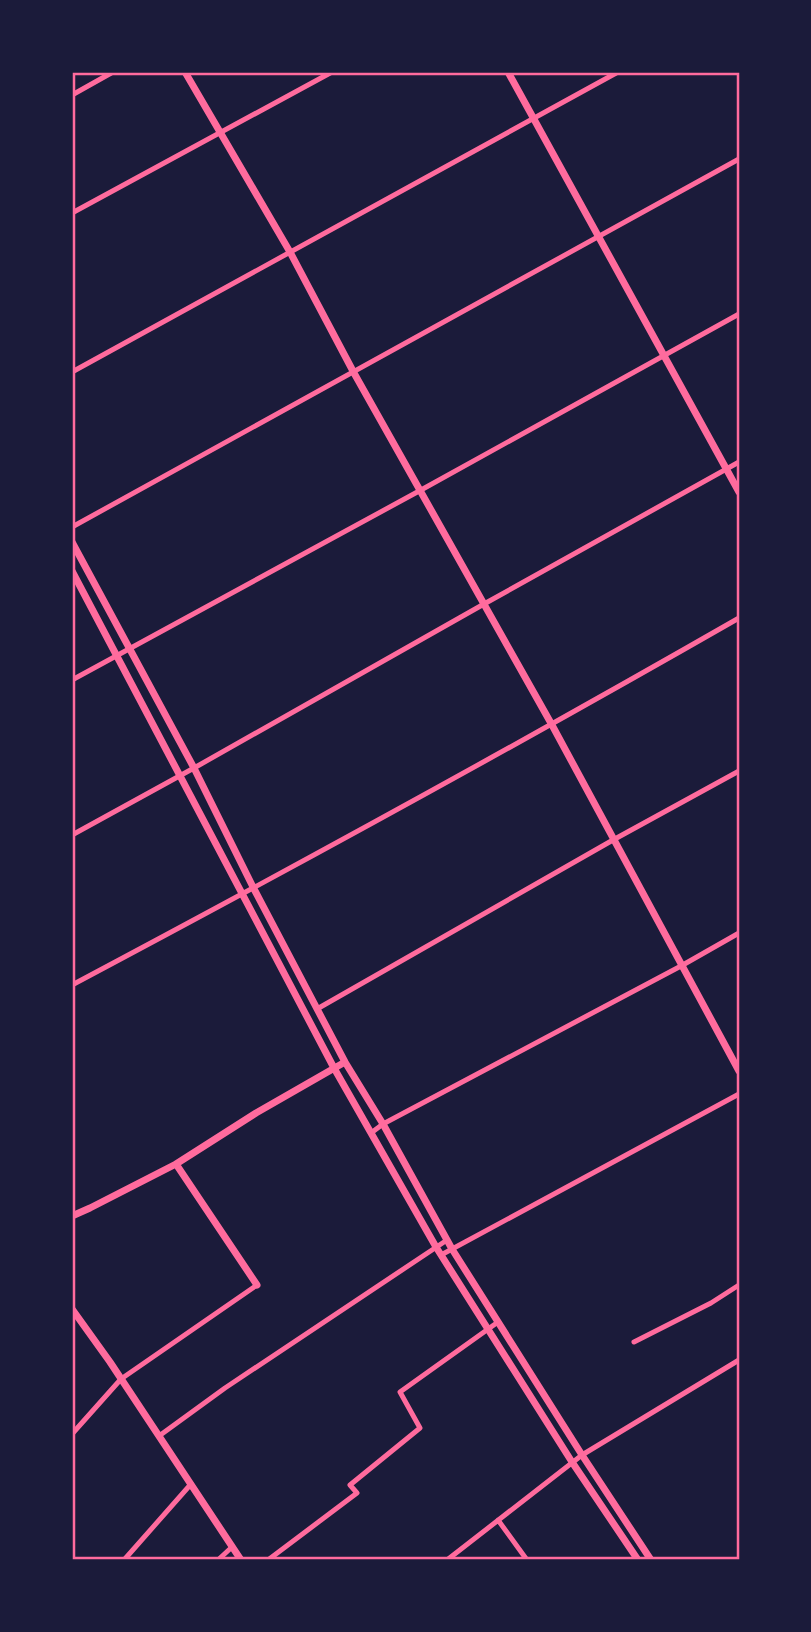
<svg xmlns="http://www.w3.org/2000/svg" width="811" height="1632" viewBox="0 0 811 1632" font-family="Cabin,sans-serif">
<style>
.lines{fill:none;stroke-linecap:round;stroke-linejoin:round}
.service{stroke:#ff6b9d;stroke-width:5}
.minor{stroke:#ff6b9d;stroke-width:7}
.neatline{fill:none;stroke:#ff6b9d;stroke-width:2.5}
</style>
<rect width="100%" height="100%" fill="#1b1b3a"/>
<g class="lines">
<path class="service" d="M72,95L113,72
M72,213L332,72
M72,372L618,72
M72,527L739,159
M72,680L421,490L739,314
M72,835L194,768L484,604L739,462
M72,985C296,866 519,744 739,618
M317,1009L613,840L739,771
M371,1133L383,1124L681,966L739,933
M441,1255L739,1094
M634,1342L711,1303L739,1285
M72,1434L121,1379L257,1285
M159,1436L225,1388L447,1240
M498,1520L527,1560
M124,1560L191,1484
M218,1560L232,1547
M268,1560L357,1493L350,1485L420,1428L400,1392L498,1322
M447,1560L582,1455L739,1360"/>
<path class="minor" d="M185,72L290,252L354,373L552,725L739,1071
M508,72L739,492
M72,542L194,768L254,889L345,1062L383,1124L452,1249L582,1455L651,1560
M72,571L334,1068L436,1247L572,1462L638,1560
M176,1164L257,1285
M72,1216L90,1208L176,1164L256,1113L345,1062
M72,1309L110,1362L241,1560"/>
</g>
<rect width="811" height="1632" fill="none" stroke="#1b1b3a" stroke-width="147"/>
<rect x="74" y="74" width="664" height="1484" class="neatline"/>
</svg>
